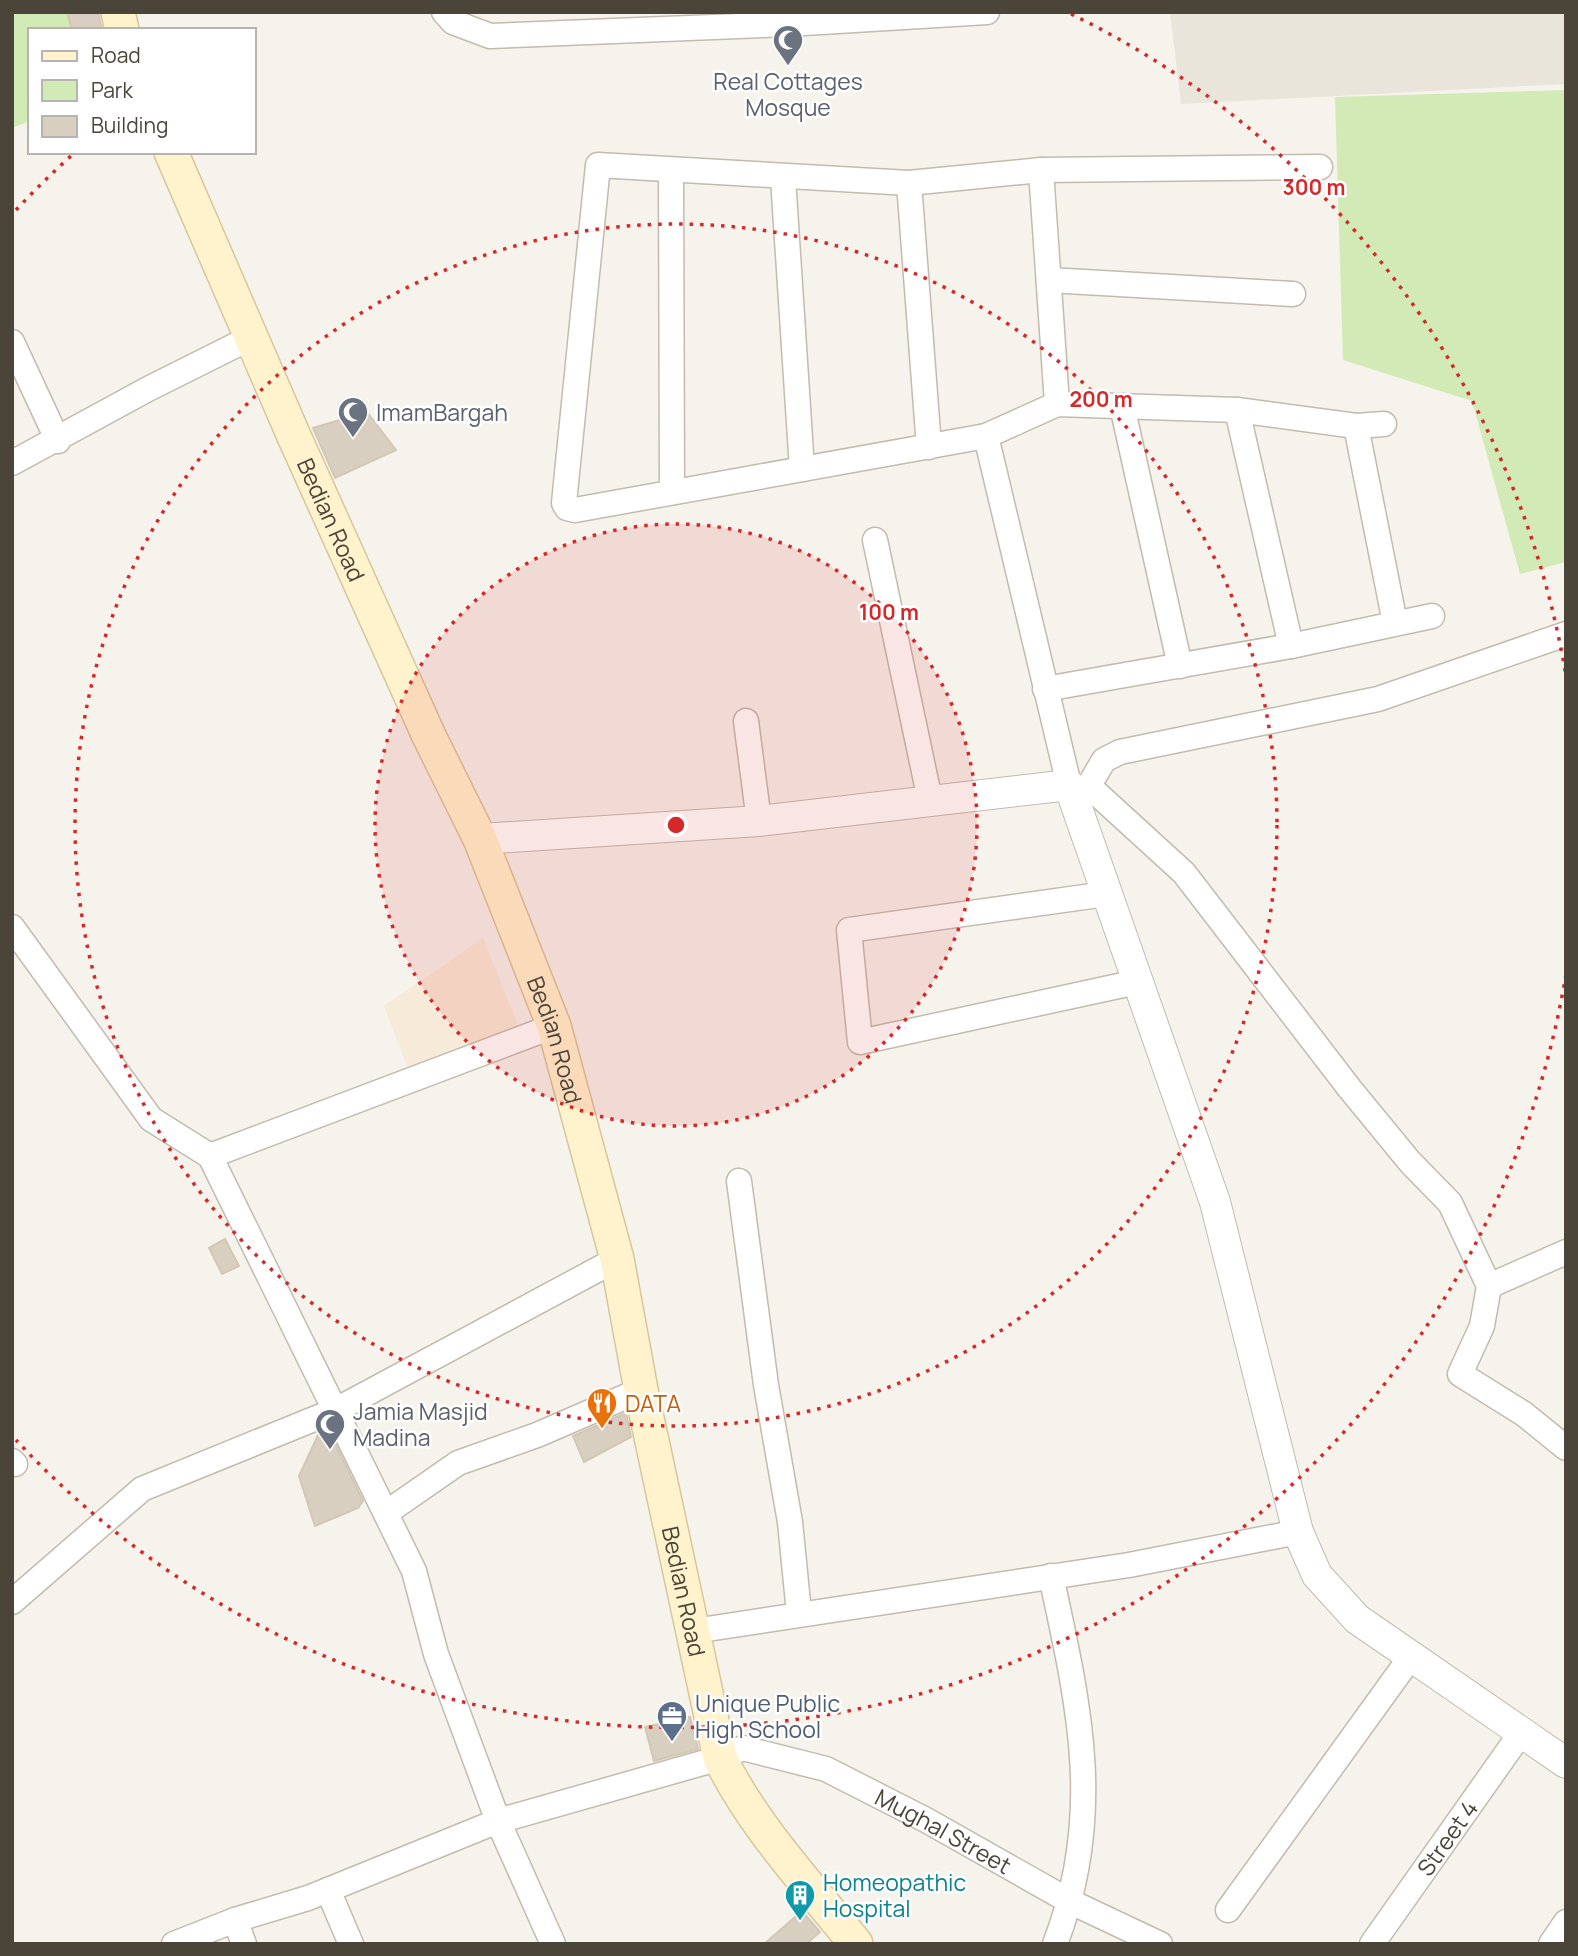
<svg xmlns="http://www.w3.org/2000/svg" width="1578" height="1956" viewBox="0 0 1578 1956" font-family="Manrope,sans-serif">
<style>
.residential{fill:#eae5da}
.commercial{fill:#f7ead8}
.green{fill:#d2eab5}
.building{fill:#d8cfc1;stroke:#d3c7b4;stroke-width:2}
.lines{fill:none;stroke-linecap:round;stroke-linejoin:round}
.minor-casing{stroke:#c2bbae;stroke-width:27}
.tertiary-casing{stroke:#c2bbae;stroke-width:32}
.secondary-casing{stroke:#d6c79b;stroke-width:36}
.minor{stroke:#fff;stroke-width:24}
.tertiary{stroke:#fff;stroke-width:30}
.secondary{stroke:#fff3cd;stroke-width:33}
.ring{fill:none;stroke:#d62828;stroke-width:3.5;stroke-dasharray:3.5 7}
.labels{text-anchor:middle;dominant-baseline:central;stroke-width:5;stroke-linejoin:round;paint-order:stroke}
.worship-label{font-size:23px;fill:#5b616d;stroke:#fff;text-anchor:start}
.street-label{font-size:23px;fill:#4b4439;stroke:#fff}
.food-label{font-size:23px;fill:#c56008;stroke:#fff;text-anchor:start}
.service-label{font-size:23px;fill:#4e5e75;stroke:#fff;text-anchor:start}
.culture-label{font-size:23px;fill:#0d838f;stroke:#fff;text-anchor:start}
.centre{fill:#d62828;stroke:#fff;stroke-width:3.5}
.ring-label{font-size:21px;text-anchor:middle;font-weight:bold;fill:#d62828;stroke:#fff;stroke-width:5;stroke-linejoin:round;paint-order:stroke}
</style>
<rect width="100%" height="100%" fill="#f6f3ec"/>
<path class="residential" d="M1170,12H1566V84L1181,104Z"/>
<path class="commercial" d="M483,938L520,1030L409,1071L384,1006Z"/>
<path class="green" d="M12,12H67L72,30H30V121L12,128Z
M1566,90V562L1520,574L1472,401L1343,360L1335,97Z"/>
<path class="building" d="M67,12H98L102,30H72Z
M367,412L396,450L335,478L313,428Z
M225,1239L239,1266L222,1274L209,1248Z
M626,1413L631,1437L584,1462L573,1436Z
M328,1429L363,1501L358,1508L315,1526L299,1476L319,1433Z
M690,1717L698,1749L654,1761L645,1727Z
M802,1911L820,1932L806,1944H764Z"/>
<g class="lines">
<g class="minor-casing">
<g id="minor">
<path d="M444,12L453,22L490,36L788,24L987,12"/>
<path d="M1320,167L1041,170L909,183L598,165L564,503L567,508L575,510L986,436L1057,404L1237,410L1356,426L1384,424"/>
<path d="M671,170L672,492"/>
<path d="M1041,170L1057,404"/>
<path d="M783,178L802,469"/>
<path d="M909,183L929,447"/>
<path d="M1049,280L1293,294"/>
<path d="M12,342L58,441"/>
<path d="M1122,406L1180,666"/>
<path d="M1237,410L1291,646"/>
<path d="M1356,426L1395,623"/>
<path d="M986,436L1069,785"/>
<path d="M12,463L148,389L252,337"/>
<path d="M875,540L930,800"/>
<path d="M1566,634L1378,699L1120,752L1104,760L1091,782L1092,789L1184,873L1350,1089L1410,1162L1450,1203L1489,1286L1482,1326L1460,1374L1524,1414L1566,1448"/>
<path d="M1045,689L1291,646L1432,616"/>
<path d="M746,721L759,821"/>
<path d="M1106,894L849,930L860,1042L1137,982"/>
<path d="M12,927L151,1119L210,1156"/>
<path d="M739,1181L766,1385L790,1522L799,1613"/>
<path d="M1489,1286L1566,1252"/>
<path d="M12,1461L15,1464"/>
<path d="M386,1513L458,1463L537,1435L641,1390"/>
<path d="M1051,1576C1079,1705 1105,1815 1055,1944"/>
<path d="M12,1602L142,1489L336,1410L617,1259"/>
<path d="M694,1631L1129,1565L1298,1532"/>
<path d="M328,1890L351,1944"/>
<path d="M1228,1910L1410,1658"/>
<path d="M235,1920L244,1944"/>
<path id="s1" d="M174,1944L235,1920L308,1898L498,1821L720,1758L743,1748L826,1769L926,1820L1071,1902L1160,1944"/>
<path d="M553,1944L498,1821L436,1654L414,1571L210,1156L554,1026"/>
<path id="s2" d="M1372,1944L1521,1733"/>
<path d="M1551,1944L1566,1922"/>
</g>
</g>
<g class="tertiary-casing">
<path id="tertiary" d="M480,839L759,821L1069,785L1215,1202L1298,1532L1317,1575L1357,1619L1566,1763"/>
</g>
<g class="secondary-casing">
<g id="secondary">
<path d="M118,12L122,30"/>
<path id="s3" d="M171,152L293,434L429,736L480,839L554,1026L617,1259L641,1390L720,1758C753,1826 809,1885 856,1944"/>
</g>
</g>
<use href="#minor" class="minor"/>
<use href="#tertiary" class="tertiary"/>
<use href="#secondary" class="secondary"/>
</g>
<circle cx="676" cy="825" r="301" fill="#d62828" fill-opacity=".12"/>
<g class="ring">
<circle cx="676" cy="825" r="301"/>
<circle cx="676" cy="825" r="601"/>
<path d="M1566 974A902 902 0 0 1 16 1440M16 210A902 902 0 0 1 72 155M1071 14A902 902 0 0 1 1566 676"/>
</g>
<defs>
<g id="mosque-pin" transform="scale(1.575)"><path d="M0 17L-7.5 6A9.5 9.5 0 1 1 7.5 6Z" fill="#6b7280" stroke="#fff"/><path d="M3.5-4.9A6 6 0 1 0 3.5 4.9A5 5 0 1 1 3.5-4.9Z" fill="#fff"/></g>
<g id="restaurant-pin" transform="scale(1.575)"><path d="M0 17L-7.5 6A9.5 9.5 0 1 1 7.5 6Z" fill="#e8710a" stroke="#fff"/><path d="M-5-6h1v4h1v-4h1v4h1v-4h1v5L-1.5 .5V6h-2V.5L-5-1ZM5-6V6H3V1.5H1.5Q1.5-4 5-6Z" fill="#fff"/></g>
<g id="office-pin" transform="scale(1.575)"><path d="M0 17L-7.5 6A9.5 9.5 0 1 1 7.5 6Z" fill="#5c6f8a" stroke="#fff"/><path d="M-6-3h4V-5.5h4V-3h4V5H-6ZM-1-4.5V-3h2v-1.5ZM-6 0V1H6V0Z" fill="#fff"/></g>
<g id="building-pin" transform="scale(1.575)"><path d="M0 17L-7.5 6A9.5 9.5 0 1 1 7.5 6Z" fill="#0f9aa8" stroke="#fff"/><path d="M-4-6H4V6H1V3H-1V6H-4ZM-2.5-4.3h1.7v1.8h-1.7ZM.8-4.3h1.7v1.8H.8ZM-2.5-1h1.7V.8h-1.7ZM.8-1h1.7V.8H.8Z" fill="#fff"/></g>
</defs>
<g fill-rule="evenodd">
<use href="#mosque-pin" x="788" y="40"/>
<use href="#mosque-pin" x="353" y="412"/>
<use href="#restaurant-pin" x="602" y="1403"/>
<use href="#mosque-pin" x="330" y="1424"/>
<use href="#office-pin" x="672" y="1716"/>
<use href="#building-pin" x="800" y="1895"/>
</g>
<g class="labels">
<g class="worship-label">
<text x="788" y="81" text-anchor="middle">Real Cottages<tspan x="788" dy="26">Mosque</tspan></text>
<text x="376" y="412">ImamBargah</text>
<text x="353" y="1411">Jamia Masjid<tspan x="353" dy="26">Madina</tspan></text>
</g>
<g class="street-label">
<text stroke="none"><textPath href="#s3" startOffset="401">Bedian Road</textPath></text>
<text stroke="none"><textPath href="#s3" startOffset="968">Bedian Road</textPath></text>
<text stroke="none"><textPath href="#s3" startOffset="1535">Bedian Road</textPath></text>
<text stroke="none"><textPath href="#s1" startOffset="821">Mughal Street</textPath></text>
<text stroke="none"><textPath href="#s2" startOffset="130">Street 4</textPath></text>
</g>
<g class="food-label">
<text x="625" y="1403">DATA</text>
</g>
<g class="service-label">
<text x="695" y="1703">Unique Public<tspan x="695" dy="26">High School</tspan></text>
</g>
<g class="culture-label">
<text x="823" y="1882">Homeopathic<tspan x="823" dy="26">Hospital</tspan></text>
</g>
</g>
<circle cx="676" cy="825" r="10" class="centre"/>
<g class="ring-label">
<text x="1314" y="195">300 m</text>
<text x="1101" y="407">200 m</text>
<text x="889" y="620">100 m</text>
</g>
<rect width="1578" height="1956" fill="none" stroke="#4b4439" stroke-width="28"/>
<rect x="28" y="28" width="228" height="126" fill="#ffffff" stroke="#b7b4b0" stroke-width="2"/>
<rect x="42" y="51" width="35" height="10" fill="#fff3cd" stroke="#b7b4b0" stroke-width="2"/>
<text x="91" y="63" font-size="21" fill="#4b4439">Road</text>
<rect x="42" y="80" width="35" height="21" fill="#d2eab5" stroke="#b7b4b0" stroke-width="2"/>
<text x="91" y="98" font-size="21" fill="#4b4439">Park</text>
<rect x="42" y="116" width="35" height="21" fill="#d8cfc1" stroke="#b7b4b0" stroke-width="2"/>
<text x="91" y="133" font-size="21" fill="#4b4439">Building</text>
</svg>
